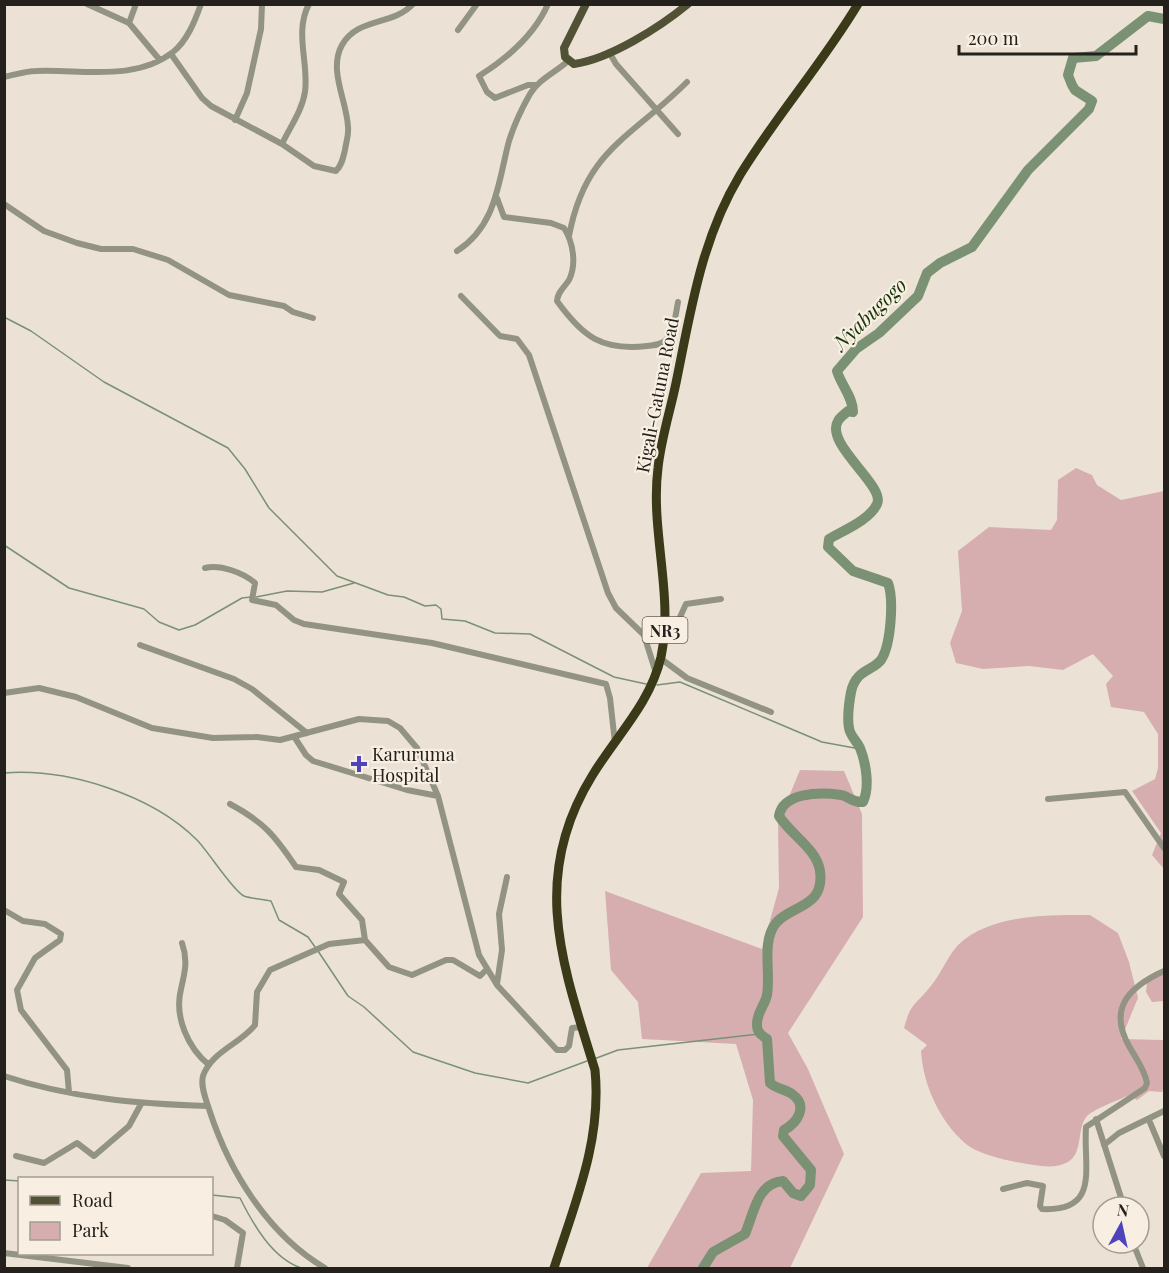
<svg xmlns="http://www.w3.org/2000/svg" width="1169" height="1273" viewBox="0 0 1169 1273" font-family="'Playfair Display',serif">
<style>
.green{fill:#d7aeb0}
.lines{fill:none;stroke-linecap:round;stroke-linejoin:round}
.stream{stroke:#7a9174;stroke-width:1.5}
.river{stroke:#7a9174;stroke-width:10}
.minor{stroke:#929383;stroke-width:6}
.major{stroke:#515135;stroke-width:8}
.highway{stroke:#3a3a19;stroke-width:9}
.poi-dot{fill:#4e43ba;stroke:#f8efe2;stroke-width:2}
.labels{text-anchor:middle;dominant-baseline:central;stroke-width:4.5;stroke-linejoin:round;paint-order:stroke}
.shield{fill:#f8efe2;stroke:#645f57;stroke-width:1.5}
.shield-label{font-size:16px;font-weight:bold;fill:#24211c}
.street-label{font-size:18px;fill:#24211c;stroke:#f8efe2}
.poi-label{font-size:18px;fill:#24211c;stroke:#f8efe2;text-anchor:start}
.water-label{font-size:20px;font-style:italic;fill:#133508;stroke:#f8efe2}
</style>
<rect width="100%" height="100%" fill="#ebe2d5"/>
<path class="green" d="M1076,468L1092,475L1097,485L1121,500L1164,491V869L1152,855L1161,833L1132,791L1155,779L1158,768V734L1144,712L1111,707L1106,684L1113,676L1093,654L1063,670L1029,666L983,669L956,663L950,643L962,611L958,551L989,527L1051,530L1057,520L1058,480Z
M800,770L844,771L862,814L863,917L788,1033L808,1069L844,1154L790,1268H647L701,1173L751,1171L753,1100L736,1044L642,1039L638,1002L611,970L605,891L762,949L779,888L778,823Z
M1090,915L1118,933L1129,962L1138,998L1121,1039L1163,1040L1164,1086L1162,1092L1149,1091L1137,1100L1129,1095C1119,1100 1094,1109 1087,1116C1076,1129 1084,1152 1068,1162C1056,1169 1040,1166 1027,1164C1012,1162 977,1154 966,1144C940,1122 923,1085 921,1051L927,1045L904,1028C911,1002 915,1006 930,987C941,974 947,957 958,945C990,914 1048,915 1090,915Z
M1164,974V1001L1152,1002L1146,992L1147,982Z"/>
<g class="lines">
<path class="stream" d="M4,317L31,331L104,382L228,448L245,469L269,508L337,576L388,595L404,597L425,606L436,605L441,609L442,619L465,621L495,633L530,634L614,677L646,684
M4,545L69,588L144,609L159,622L179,630L195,625L242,598L251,597
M256,597L287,591L322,592L354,583
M657,685L680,682L822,742L860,749
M4,773C68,768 152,795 197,840C208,851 233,891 244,896C252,899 263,899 271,901L279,920L308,937L315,947
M318,951L348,996L364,1007L413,1052L475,1073L528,1083L587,1061
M594,1059L618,1050L759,1034
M4,1180L20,1181
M212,1195L240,1198C253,1224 272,1258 301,1268"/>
<path class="river" d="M703,1268L713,1252L745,1234C754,1213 757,1183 783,1181L793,1193L801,1196L810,1185L811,1170L783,1136L784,1130C797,1123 809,1106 792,1094C785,1089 777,1089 770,1083L767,1039C761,1035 757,1032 757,1025C756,1014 765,1005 767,995C771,972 761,942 776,923C791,905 825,908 820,871C817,849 791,835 779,816C783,792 820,792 841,795C849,796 852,803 863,802C870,787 866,763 860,748C857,741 850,736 849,728C847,717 849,703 851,692C856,669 873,671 881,660C891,645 894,599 888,583L853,571L828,547L829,539C842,531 870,520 877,504C886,486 824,444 838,421C840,417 845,414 848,411L853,412C853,397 841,385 837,371L856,349L879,333L918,296L927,273L940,263L972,247L1028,170L1089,109L1092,101L1075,90L1072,85L1068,75L1073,58L1096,56L1148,16L1164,19"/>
<path class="minor" d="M87,4L129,23L159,59
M129,23L136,4
M458,30L477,4
M609,52L616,64L678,134
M171,54L202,98L211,106L282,144L314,166L336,171C342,165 343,158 345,150C346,142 349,135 348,127C347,101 328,70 342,45C358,17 393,26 413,4
M4,77C15,75 25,71 36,71C81,69 135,82 173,52C187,41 195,21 201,4
M536,85H528L495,98L487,92L479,76C506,59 535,34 548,4
M235,120L247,93L261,29L262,4
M282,144C290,127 302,111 305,92C309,63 294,32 309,4
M497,198L504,217L551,223L564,228C573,242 577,264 569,280C564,288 558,291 557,301C583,337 602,351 647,346C657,345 665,344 670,334C675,325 676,312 678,302
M4,204L44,231L77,243L101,249H133L168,260L229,295L284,306L293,312L313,318
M569,236C585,150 630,139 687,82
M457,251C497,225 498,182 509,141C514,125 522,108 530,94C539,79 556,72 568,61
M461,296L500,336L517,339L529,355L608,593L616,608L644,635L655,670
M205,568C220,564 244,573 255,583L252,600L276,605L294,620L304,624L432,643L606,684L610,698L615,743
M664,634L675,628L686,604L721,599
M140,645L234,679L252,689L307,733
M660,658L687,678L771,712
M4,693L39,688L76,697L152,728L213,738L257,737L280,740L359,719L388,721L400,728L417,748L438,796L479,955L497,985L557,1050H565L569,1046L572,1028L582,1027
M295,738L306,755L313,761L407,790L438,796
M1048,799L1125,792L1164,848
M230,804C264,822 275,836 296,867L319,870L344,882L339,894L362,920L365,940
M4,910L23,921L45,924L61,934L60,940L35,958L17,990L21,1010L67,1070L69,1092
M182,943C188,960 185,972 181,989C174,1017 188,1048 209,1065
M497,984L502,950L499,914L507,877
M4,1076C70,1098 139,1104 208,1106
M1096,1119L1124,1207
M1149,1120L1164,1156
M1104,1145L1119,1133L1164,1111
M16,1156L44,1163L77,1143L94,1156L129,1126L141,1104
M1003,1189L1027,1183L1043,1186L1040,1206L1042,1209C1101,1212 1083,1167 1086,1127L1145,1088L1147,1083C1145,1070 1135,1057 1129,1046C1107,1007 1131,986 1164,971
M212,1216L225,1220L243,1233L237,1268
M1133,1243L1143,1268
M4,1253L128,1268
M325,1268C269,1235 230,1173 210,1112C207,1102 200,1087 203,1076C211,1052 240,1044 255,1025L257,992L270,970L329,944L365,940L389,967L412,975L446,960H453L480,976L487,969"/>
<path class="major" d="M586,4L564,48L565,57L574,64C610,59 660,27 688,4"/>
<path class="highway" d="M554,1268C575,1203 602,1140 595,1070C563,966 529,878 592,776C616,736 650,704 661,657C674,594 650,531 658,468C661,439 670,412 676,383C691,310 701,240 740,175C776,116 822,64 858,4"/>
</g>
<path class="poi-dot" d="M356 755h6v6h6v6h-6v6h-6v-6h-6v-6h6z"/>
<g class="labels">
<rect class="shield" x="642.5" y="617" width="45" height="26" rx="4.5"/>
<g class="shield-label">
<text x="665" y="630">NR3</text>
</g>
<g class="street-label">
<text transform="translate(657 395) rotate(-79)">Kigali-Gatuna Road</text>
</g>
<g class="poi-label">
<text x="372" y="754">Karuruma<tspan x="372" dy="21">Hospital</tspan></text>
</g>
<g class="water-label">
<text transform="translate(869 313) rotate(-44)">Nyabugogo</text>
</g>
</g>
<rect width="1169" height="1273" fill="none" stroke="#24211c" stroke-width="12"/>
<rect x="18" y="1177" width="195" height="78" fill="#f8efe2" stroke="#a39d93" stroke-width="1.5"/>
<rect x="30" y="1196" width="30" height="9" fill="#515135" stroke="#a39d93" stroke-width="1.5"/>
<text x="72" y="1207" font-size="18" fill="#24211c">Road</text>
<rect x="30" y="1222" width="30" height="18" fill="#d7aeb0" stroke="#a39d93" stroke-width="1.5"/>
<text x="72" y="1237" font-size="18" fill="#24211c">Park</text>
<g transform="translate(1121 1225) rotate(8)"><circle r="28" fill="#f8efe2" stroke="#a39d93" stroke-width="1.5"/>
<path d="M0-4.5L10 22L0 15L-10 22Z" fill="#4e43ba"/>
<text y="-9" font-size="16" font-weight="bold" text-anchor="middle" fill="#24211c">N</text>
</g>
<path d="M959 45v9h177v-9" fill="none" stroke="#24211c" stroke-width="3"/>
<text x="968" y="45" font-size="18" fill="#24211c" stroke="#f8efe2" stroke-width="4.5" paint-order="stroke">200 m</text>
</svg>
